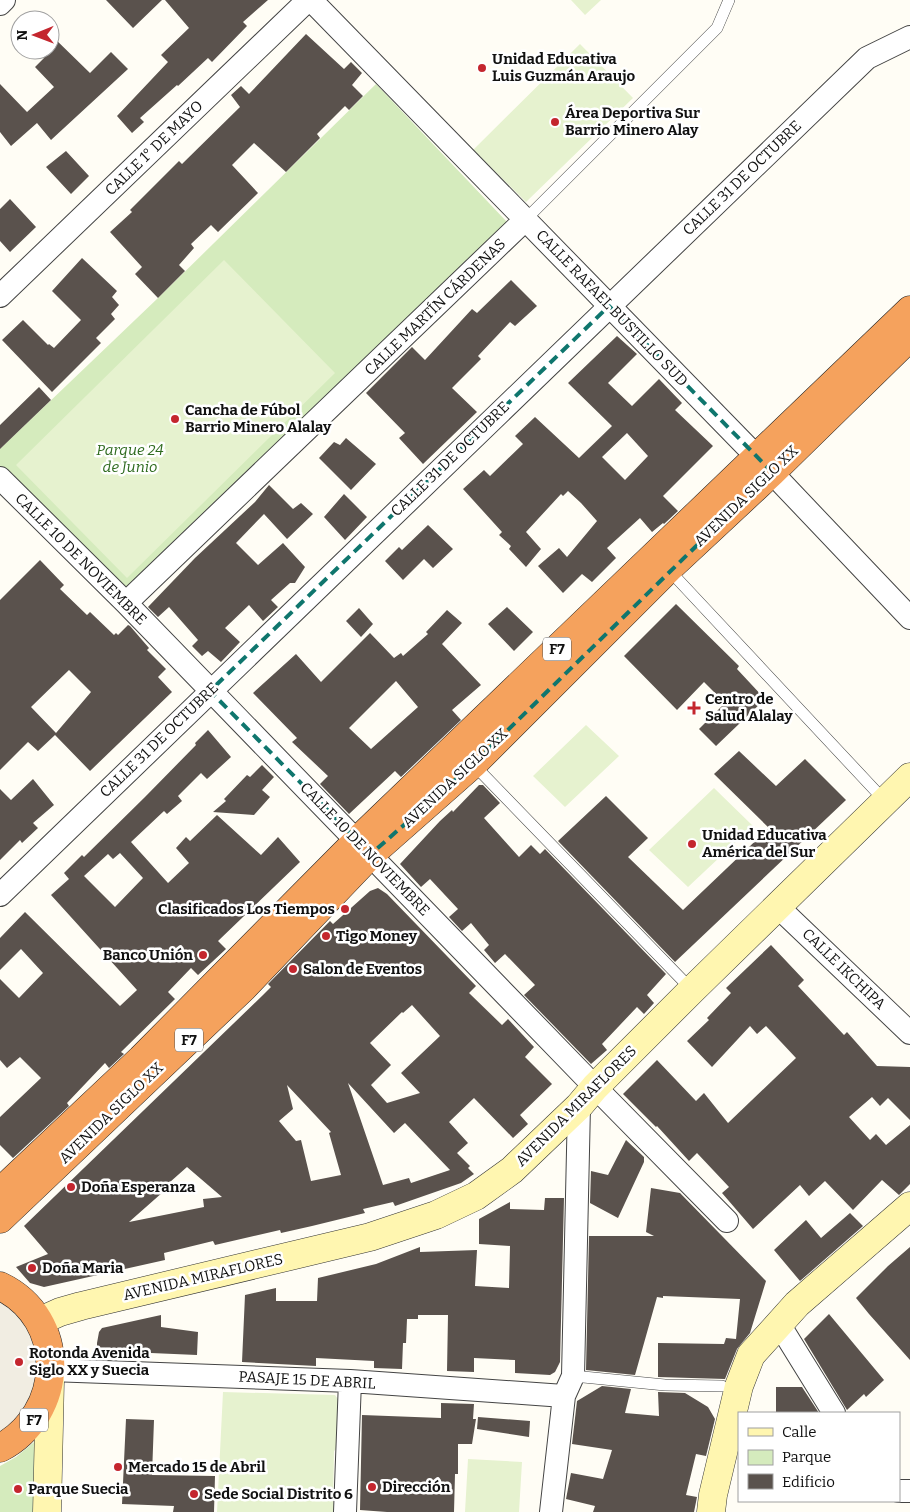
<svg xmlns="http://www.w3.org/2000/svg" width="910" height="1512" viewBox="0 0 910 1512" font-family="Bitter,serif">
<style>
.green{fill:#d5ebbd}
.pitch{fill:#e6f2cf}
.plaza{fill:#f1ede2}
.building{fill:#5a524d;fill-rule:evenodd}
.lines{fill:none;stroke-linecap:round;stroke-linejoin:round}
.lane-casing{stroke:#444;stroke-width:12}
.street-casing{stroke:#444;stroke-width:24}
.secondary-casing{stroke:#333;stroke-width:29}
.highway-casing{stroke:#222;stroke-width:29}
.lane{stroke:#fff;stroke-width:11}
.street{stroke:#fff;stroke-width:22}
.secondary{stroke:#fff6b0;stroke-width:28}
.highway{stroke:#f5a25d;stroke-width:28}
.marked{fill:none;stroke:#0f766e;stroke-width:4;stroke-dasharray:10 6;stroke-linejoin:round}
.poi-dot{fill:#c4262e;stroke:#fff;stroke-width:2}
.labels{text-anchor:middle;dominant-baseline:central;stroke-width:5;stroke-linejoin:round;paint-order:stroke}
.shield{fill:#fff;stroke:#585858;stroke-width:1}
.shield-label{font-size:14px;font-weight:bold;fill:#111}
.poi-label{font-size:15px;font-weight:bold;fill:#111;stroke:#fff;text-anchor:start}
.street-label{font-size:15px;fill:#111;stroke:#fff}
.park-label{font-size:15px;font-style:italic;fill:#2f6b1f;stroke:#fff}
</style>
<rect width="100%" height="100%" fill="#fffdf5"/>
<path class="green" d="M376,84L507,222L136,587L121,588L0,468V449L158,298Z
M39,1438L35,1512H0V1466L16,1457Z"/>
<path class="pitch" d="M571,0H601L585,15Z
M580,44L633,98L526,202L473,150Z
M224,260L335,373L127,578L16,465Z
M586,725L619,756L565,807L533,776Z
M714,788L753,826L688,887L649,850Z
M223,1392L335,1395L343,1406L342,1444L334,1451L333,1502L338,1503V1512H217Z
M468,1459L522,1462L519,1512H465Z"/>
<path class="plaza" d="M0,1299L19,1314L35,1340L39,1370L25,1413L0,1435Z"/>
<path class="building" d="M106,0H162L133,28Z
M165,0H268L243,22L247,26L212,62L208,58L178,86L177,85L140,118L144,122L132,133L117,116L168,62L161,55L189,28Z
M50,34L90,73L111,52L128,69L51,140L37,123L11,146L0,132V84L27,112L54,87L35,67L44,58L36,50H50Z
M306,34L344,69L351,62L362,73L352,85L363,96L349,110L345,106L317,134L320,138L286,172L254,143L232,165L258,193L218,232L211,225L191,244L194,248L179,265L185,271L158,298L135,274L142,267L110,232L132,212L130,210L179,161L182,164L240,107L231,95L241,86L249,94Z
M66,151L89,176L71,194L46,167Z
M10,199L36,227L10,252L0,241V209Z
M82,258L117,291L112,297L119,305L111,314L115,319L96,338L101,343L52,392L2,340L23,320L48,345L49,344L54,348L81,320L52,291Z
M511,280L537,306L515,326L510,322L478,356L481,359L452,388L477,412L423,464L399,438L405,433L366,393L412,347L425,360L472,309L477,313Z
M617,336L637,354L608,383L632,406L659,379L682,403L675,410L713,446L663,496L678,511L664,524L663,523L652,532L640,518L607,548L616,558L592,582L582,574L563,593L538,566L559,548L567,557L597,521L581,503L568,491L563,496L561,494L526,532L541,549L526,567L509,549L511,546L499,535L502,532L463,489L484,470L490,476L523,444L515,436L535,417L579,458L612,426L568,383ZM627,433L648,456L625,480L602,457Z
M39,387L51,400L0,449V425Z
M346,438L376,464L351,490L319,458L334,442L340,445Z
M269,485L293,509L301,503L313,514L287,539L264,514L236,543L258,565L283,543L305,567L295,583H290L271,600L278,607L263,621L249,605L225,628L240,642L221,662L208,651L202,656L192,646L198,640L169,607L158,617L148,607L195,558L255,502Z
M344,494L367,517L345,540L324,517Z
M428,525L453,549L433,568L424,559L403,580L385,561L399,547L402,550Z
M40,560L64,585L60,589L87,615L90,612L114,635L116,633L118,635L128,625L130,626L149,648L147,650L166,669L158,677L172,692L90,771L55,735L38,751L28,742L0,770V600ZM69,670L91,692L56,733L31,707Z
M676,604L739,666L737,669L765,699L716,746L699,729L725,703L704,682L677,710L624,656Z
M507,607L533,632L514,651L488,624Z
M359,608L373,624L361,637L346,621Z
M447,610L462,623L442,644L481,685L452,710L461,720L401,777L395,771L349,814L320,784L328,776L292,742L297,738L253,693L296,654L321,682L370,633L394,658L401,653L403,656L428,634L426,632ZM396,681L418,707L371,749L349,728Z
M208,730L231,757L207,779L201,773L178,796L182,801L167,814L164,811L131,842L168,883L189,863L176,848L186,837L190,841L217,815L261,855L278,837L300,862L218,941L226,949L198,975L191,968L168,992L175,999L121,1052L124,1054L109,1068L105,1063L67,1103L69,1106L13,1158L0,1145V1117L41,1078L20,1057L7,1068L0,1060V979L19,998L43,973L21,949L0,970V938L25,912L120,1006L137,990L51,895L69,879L64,873L82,855L84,857L145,797L196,745L195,743ZM120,853L143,878L115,907L84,876L108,854L113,859Z
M739,751L776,786L805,759L846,800L675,962L558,841L606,796L648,838L628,857L683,910L769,828L714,774Z
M262,765L274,777L262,790L270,797L254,815L213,812L226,801L224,799L247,775L250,777Z
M33,779L54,805L33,823L38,828L22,843L20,840L0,860V789L11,800Z
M479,785H483L500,803L484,818L519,857L531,845L540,854L545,849L666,974L647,995L654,1003L644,1014L637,1007L602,1044L607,1050L591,1064L524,995L535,985L505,954L495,963L484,950L489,945L471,923L462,931L449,917L458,909L430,879L421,887L400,864L440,821L452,810L453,812Z
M378,888L387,894L476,986L469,993L502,1025L508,1019L534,1047L525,1057L552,1084L520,1115L528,1124L513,1138L474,1098L449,1122L468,1143L457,1153L470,1166L468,1168L474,1174L461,1183L395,1206L393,1202L363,1209L365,1213L312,1226L281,1233L280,1230L215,1245L213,1241L164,1253L165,1260L44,1287L30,1283L16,1267L48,1254L24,1226L263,995L271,987L268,984L330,921L333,924L370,891ZM412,1005L440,1036L401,1073L420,1093L387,1103L371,1085L391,1065L370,1043L402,1012L403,1013ZM348,1083L394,1133L405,1123L450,1170L411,1183L409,1178L383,1185ZM287,1085L331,1132L329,1133L341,1175L311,1181L301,1140L296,1141L279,1121L293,1109ZM187,1167L222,1197L203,1199L204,1207L129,1222L163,1192L161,1190Z
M771,945L804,980L798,986L844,1035L847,1032L877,1066L910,1067V1120L888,1098L880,1106L872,1097L849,1117L870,1140L876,1134L886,1145L910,1125V1184L899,1195L882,1180L853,1210L825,1181L809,1196L800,1185L753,1229L722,1193L729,1187L697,1153L689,1161L657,1126L656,1127L623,1094L657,1060L696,1101L704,1093L728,1123L796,1058L766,1026L757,1034L750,1026L712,1067L687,1041L709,1020L707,1018L731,993L726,988Z
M626,1140L644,1157V1162L618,1218L590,1203L591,1171L608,1175Z
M651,1188L680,1193L766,1281L750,1333L737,1349L725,1379L658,1377V1343L724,1344L726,1338L736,1339L740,1299L663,1296V1298L657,1297L635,1375L586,1370L589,1236H654L646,1232Z
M545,1198H564L560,1362L555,1372L550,1375L515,1373V1360L474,1358V1372L447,1371L448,1315H418V1319H407L406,1343H403L402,1369L374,1368V1361L316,1358V1366L242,1362L245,1295L276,1288V1301H317L318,1278L376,1264L420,1247V1252L477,1250L475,1286L509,1288L510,1246L479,1244V1219L510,1202V1209L544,1210Z
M850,1213L863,1226L800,1281L774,1250L806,1220L821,1238Z
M910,1247V1360L869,1314L856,1298L888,1266Z
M829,1314L884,1380L866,1397L864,1394L847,1410L804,1339Z
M161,1315V1327L198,1332L197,1355L151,1353V1359L102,1357L97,1347V1343L99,1332L102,1328Z
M602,1386L631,1389L625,1413L659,1416L658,1392L685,1393L708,1407L715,1419L706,1456L696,1454L686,1495L697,1497L694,1512H593L595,1506L566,1499L571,1473L603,1479L612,1450L572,1444L577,1401Z
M776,1387H802L819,1413H776Z
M441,1403L474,1404L473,1419H476L472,1444H458V1474H455L454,1512H387L360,1510L362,1415L441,1418Z
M478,1417L530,1421L529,1437L477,1429Z
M126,1419L154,1420L152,1475L215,1476L214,1512H173L174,1506L122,1504Z"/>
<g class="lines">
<g class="lane-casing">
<path id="lane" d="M526,219L717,28L729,0
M668,569L885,801
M473,764L692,990
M573,1376L665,1385L722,1386"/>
</g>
<g class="street-casing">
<path id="street" d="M311,0L758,458L910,618
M0,4L4,0
M0,296L308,0
M0,478L126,603L595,1087L727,1221
M126,603L526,219
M0,895L867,58L910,37
M777,906L910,1033
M779,1324L834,1413
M50,1370L350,1381L564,1396
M899,1491H910
M345,1512L350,1381
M551,1512L564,1396L573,1376L579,1106"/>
</g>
<g class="secondary-casing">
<path id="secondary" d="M40,1321L60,1312L81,1306L370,1237L436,1215L476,1196L512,1170L579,1106L595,1087L692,990L910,777
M47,1512L50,1381
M711,1512L713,1495L739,1386L751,1355L797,1304L910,1206"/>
</g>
<g class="highway-casing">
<path id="highway" d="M0,1192L141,1059L357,841L910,310
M0,1219L243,988L371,854L473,764L668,569L772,472L910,337
M0,1286C69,1319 65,1414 0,1448"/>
</g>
<use href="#lane" class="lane"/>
<use href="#street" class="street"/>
<use href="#secondary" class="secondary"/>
<use href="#highway" class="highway"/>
</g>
<path class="marked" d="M609,306L772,472L473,764L371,854L210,691Z"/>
<g class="poi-dot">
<circle cx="482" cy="68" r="5"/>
<circle cx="555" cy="122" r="5"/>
<circle cx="175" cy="419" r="5"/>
<path d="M691.5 700.5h5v5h5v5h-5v5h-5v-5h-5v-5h5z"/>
<circle cx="692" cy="844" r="5"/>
<circle cx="345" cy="909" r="5"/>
<circle cx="326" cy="936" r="5"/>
<circle cx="203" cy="955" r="5"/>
<circle cx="293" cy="969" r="5"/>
<circle cx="71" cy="1187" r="5"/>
<circle cx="32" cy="1268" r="5"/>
<circle cx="19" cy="1362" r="5"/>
<circle cx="118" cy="1467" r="5"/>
<circle cx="372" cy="1487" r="5"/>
<circle cx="18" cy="1489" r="5"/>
<circle cx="194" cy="1494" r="5"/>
</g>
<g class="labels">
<g class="shield">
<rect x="543" y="637.5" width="28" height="23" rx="4"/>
<rect x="175" y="1028.5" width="28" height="23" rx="4"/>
<rect x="20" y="1408.5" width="28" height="23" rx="4"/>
</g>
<g class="shield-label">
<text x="557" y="649">F7</text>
<text x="189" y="1040">F7</text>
<text x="34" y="1420">F7</text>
</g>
<g class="poi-label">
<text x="492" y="59">Unidad Educativa<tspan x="492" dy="17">Luis Guzmán Araujo</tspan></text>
<text x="565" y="113">Área Deportiva Sur<tspan x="565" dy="17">Barrio Minero Alay</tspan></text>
<text x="185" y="410">Cancha de Fúbol<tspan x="185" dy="17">Barrio Minero Alalay</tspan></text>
<text x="705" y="699">Centro de<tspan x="705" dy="17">Salud Alalay</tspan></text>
<text x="702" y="835">Unidad Educativa<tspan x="702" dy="17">América del Sur</tspan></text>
<text x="335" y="909" text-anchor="end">Clasificados Los Tiempos</text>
<text x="336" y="936">Tigo Money</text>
<text x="193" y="955" text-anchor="end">Banco Unión</text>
<text x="303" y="969">Salon de Eventos</text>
<text x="81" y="1187">Doña Esperanza</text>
<text x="42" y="1268">Doña Maria</text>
<text x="29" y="1353">Rotonda Avenida<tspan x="29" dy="17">Siglo XX y Suecia</tspan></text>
<text x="128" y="1467">Mercado 15 de Abril</text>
<text x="382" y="1487">Dirección</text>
<text x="28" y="1489">Parque Suecia</text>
<text x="204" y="1494">Sede Social Distrito 6</text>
</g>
<g class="street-label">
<text transform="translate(154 148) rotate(-44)">CALLE 1° DE MAYO</text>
<text transform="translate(742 178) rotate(-44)">CALLE 31 DE OCTUBRE</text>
<text transform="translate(435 307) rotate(-44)">CALLE MARTÍN CÁRDENAS</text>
<text transform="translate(612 308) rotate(46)">CALLE RAFAEL BUSTILLO SUD</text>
<text transform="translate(450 459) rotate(-44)">CALLE 31 DE OCTUBRE</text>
<text transform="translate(746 496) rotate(-44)">AVENIDA SIGLO XX</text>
<text transform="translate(81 559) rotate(45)">CALLE 10 DE NOVIEMBRE</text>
<text transform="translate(159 740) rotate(-44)">CALLE 31 DE OCTUBRE</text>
<text transform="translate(455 778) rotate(-43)">AVENIDA SIGLO XX</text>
<text transform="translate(365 849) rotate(46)">CALLE 10 DE NOVIEMBRE</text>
<text transform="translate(844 969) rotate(44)">CALLE IKCHIPA</text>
<text transform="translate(576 1106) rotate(-45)">AVENIDA MIRAFLORES</text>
<text transform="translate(111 1113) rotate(-44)">AVENIDA SIGLO XX</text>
<text transform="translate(203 1277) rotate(-13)">AVENIDA MIRAFLORES</text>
<text transform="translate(307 1380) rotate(3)">PASAJE 15 DE ABRIL</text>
</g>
<g class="park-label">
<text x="130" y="450">Parque 24<tspan x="130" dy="17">de Junio</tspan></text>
</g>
</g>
<rect x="738" y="1412" width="162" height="90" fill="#ffffff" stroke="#a0a0a0"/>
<rect x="748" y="1428" width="25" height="8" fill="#fff6b0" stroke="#a0a0a0"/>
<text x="782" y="1437" font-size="15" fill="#111111">Calle</text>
<rect x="748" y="1450" width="25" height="15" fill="#d5ebbd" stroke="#a0a0a0"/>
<text x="782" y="1462" font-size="15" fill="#111111">Parque</text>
<rect x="748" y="1474" width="25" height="15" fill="#5a524d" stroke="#a0a0a0"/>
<text x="782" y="1487" font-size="15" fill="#111111">Edificio</text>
<g transform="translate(35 35) rotate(269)"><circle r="24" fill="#ffffff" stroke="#a0a0a0"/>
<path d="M0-4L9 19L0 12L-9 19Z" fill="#c4262e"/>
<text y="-8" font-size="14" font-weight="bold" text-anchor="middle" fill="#111111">N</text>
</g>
</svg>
